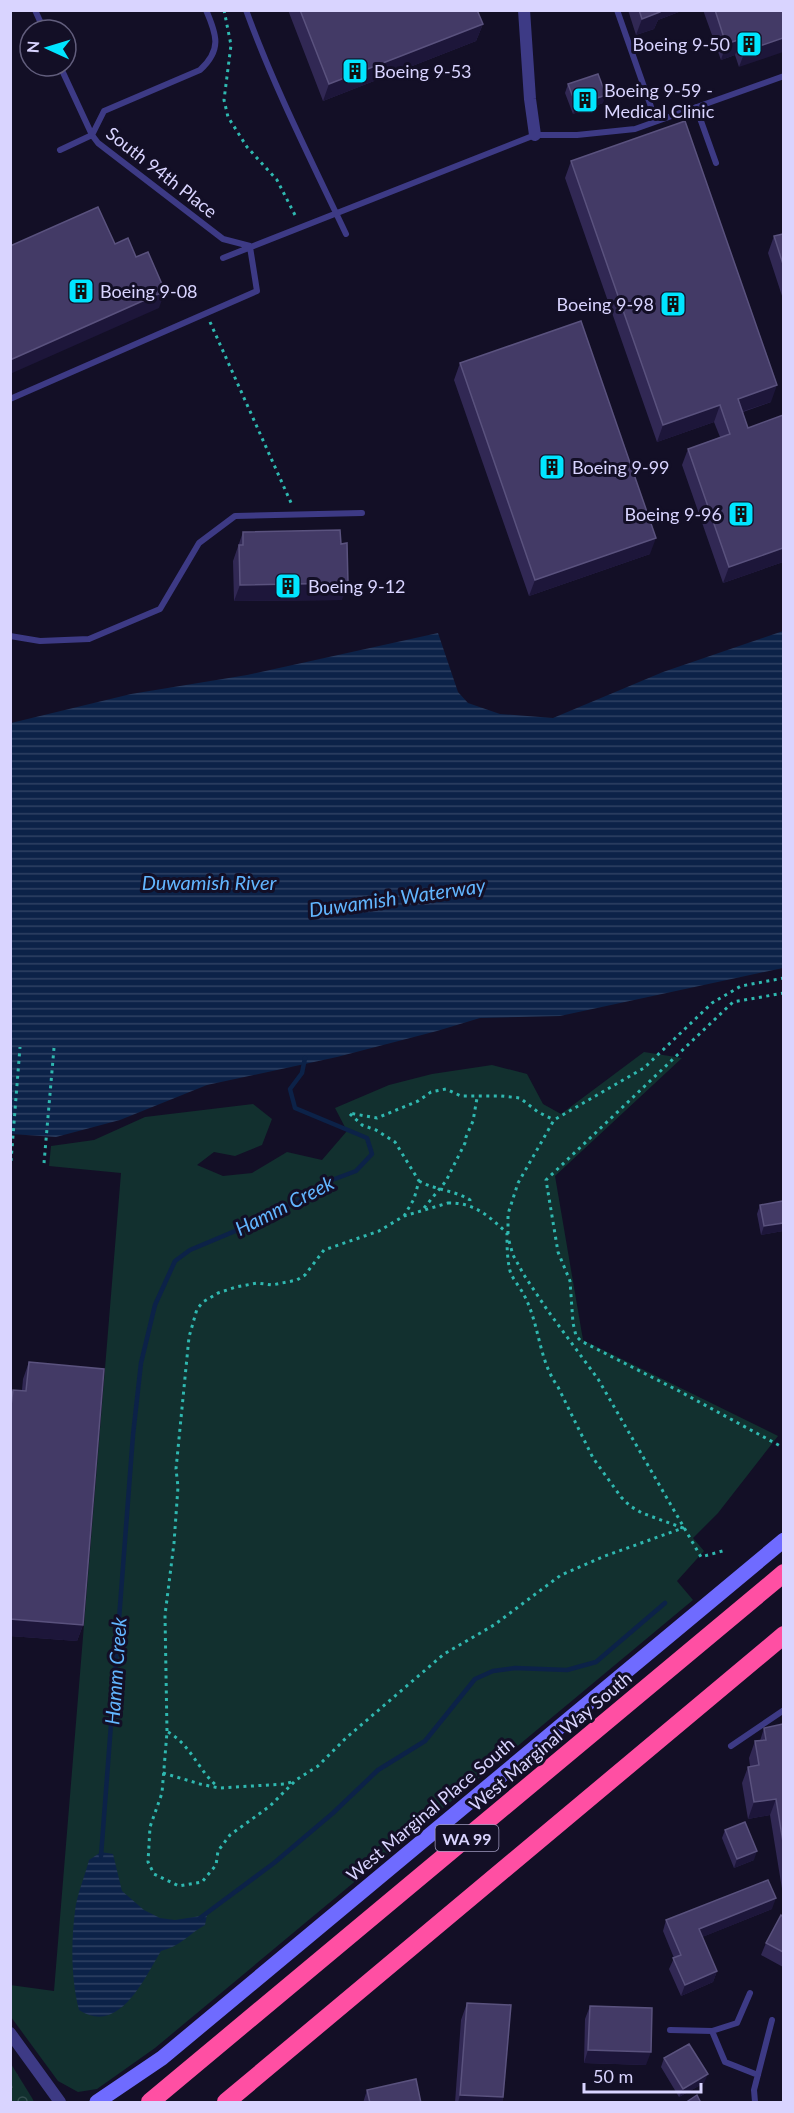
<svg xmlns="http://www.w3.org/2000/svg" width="794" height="2113" viewBox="0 0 794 2113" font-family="Lato,sans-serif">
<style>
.grass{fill:#12302f}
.forest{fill:url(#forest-crowns)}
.water{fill:url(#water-rules)}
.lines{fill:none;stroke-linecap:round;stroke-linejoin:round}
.stream{stroke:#0c2248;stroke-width:4.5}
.path{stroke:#2fb8b0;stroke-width:3;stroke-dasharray:3 4.5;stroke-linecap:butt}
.lane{stroke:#3d3a85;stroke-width:6}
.street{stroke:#3d3a85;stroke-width:12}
.secondary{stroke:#6f6bff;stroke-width:15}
.highway{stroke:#ff4fa3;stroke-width:18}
.wall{fill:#312854}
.shaded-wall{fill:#1d163a}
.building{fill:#433a66;stroke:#5a527e;stroke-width:1.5}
.labels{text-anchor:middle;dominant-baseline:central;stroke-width:6;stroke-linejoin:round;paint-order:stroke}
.shield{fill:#130f26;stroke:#9e99be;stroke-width:1.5}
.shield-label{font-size:16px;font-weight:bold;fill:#d9d4ff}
.poi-label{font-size:18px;fill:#d9d4ff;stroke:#130f26;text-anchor:start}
.street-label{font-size:18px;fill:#d9d4ff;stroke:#130f26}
.water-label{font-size:20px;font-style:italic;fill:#62b6ff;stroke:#130f26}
</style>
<defs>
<pattern id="forest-crowns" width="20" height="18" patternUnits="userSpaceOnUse" patternTransform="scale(1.5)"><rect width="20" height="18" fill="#12302f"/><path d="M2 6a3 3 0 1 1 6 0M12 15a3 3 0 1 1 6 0" fill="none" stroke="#344d4e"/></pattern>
<pattern id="water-rules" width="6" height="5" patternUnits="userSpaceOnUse" patternTransform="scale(1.5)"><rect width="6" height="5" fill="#0c2248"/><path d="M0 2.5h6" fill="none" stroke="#2f4163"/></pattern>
</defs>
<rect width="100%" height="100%" fill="#130f26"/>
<path class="grass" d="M644,1052L682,1058L555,1176L583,1340L778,1436L718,1513L693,1538L704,1551L677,1581L693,1600L155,2048L97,2089L78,2092L58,2081L11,2017L10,1985L54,1991L121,1173L49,1166L51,1146L94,1140L145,1117L253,1104L272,1119L262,1145L235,1156L214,1152L197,1165L223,1176L252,1173L287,1152L322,1160L347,1131L335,1108L389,1085L432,1074L492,1065L527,1074L543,1104L561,1114Z"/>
<path class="forest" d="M11,2064L32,2098L34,2102H11Z"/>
<path class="water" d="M783,631V968L560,1016L480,1018L437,1031L337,1057L207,1085L120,1120L56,1137L11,1134V723L131,694L247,675L438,633L458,692L468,703L500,714L553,718L663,672Z
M101,1852L113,1854L122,1891L144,1910L160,1918L175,1920L207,1915L205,1925C189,1934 179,1947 161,1951C144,1979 119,2036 79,2010C71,1979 71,1943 75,1911C77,1894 85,1876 89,1860Z"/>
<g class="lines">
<path class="stream" d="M101,1856L133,1435L141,1363L155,1305L175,1261L190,1250L271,1216L332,1180L356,1171L372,1154L367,1138L295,1108L290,1089L302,1073L305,1058
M200,1918L274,1863L333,1813L378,1770L425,1741L475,1679L493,1671L515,1668L567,1670L596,1662L665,1603"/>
<path class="path" d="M224,10L231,45L224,100L228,117L247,147L277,180L296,217
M210,322L292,505
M784,993L733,1002L546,1180L558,1252L570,1281L573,1323L576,1336L581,1341L679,1391L784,1448
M11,1161L20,1047
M44,1163L54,1048
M419,1181C435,1190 454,1190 470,1200L469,1205
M448,1203C474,1202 490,1217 507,1233C507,1246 507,1258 510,1271C513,1280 520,1287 524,1295C540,1325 538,1359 558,1387L593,1458L621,1497L630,1506L642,1513L683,1528L605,1556L561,1575L494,1625L444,1654L346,1738L318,1766L296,1780L270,1806L230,1835L218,1851L216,1865L202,1882L179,1886L154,1874L148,1862L150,1827L162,1793L167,1732L165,1615L174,1543L178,1487L176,1469L189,1337L197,1309L203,1302L218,1293L236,1287L257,1283L272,1285L297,1280L305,1275L324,1250L379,1231L404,1216Z
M424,1208L446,1181L465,1143L466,1137L473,1121L477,1098
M404,1216L414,1199L419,1181L395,1142L376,1130L362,1125L349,1113L377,1118L418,1101L431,1092L446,1089L461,1096H501L520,1098L538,1112L554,1120
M508,1234V1214L518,1183L554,1120L644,1068L712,1003L741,986L784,978
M509,1241L513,1255L524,1275L548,1311L598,1379L701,1557L726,1550
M168,1732C191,1745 198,1770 217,1786
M163,1773L200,1784L219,1788L285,1784L295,1781"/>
<path class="lane" d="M35,10L44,30
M246,10C274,87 311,160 346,234
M617,10L656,121
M60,66L92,135L98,143L223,239L250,246
M696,107L716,163
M60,150L92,135L104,111L200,70C222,50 217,35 206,10
M223,258L535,135H577L635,129L784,76
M10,399L257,291L250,247
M10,636L40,641L89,639L160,609L199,543L235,516L362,513
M731,1746L784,1710
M670,2030L712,2031L725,2062L758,2075
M712,2031L737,2023L750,1993
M755,2102L754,2090L772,2020"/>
<path class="street" d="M524,10L530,99L535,135
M10,2033L60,2102"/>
<path class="secondary" d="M97,2102L162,2058L784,1540"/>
<path class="highway" d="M150,2102L784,1573
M226,2102L784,1635"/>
</g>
<path class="wall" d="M288,10H483L478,12L483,24L476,41L323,101Z
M628,10H684L658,20L654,29L636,35Z
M703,10H783L739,67L735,55L721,60Z
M568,84L603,103L573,114L565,93Z
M571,161L771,402L743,412L783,562L723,583L682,465L688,449L720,437L714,422L657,442L565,178Z
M783,234V299L768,253L774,236Z
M460,363L650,554L529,596L454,380Z
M243,532L341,544L342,600L234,601L233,561Z
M783,1201V1231L761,1235L757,1214L760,1205Z
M29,1362L83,1625L77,1641L10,1636V1395L13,1390H22L23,1379Z
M783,1724V1895L770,1815L748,1819L742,1783L748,1767L750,1766L749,1758L755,1741H760L764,1728Z
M725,1830L754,1860L734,1868L722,1838Z
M772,1909L702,1937L717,1971L713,1982L681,1996L669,1969L674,1958L663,1931L666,1920Z
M783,1917V1967L761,1955L766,1943Z
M467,2003L503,2097L502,2103H455L461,2020Z
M590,2006L646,2065L584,2063L585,2019Z
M664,2058L704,2083L679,2097L661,2067Z
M367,2090L421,2103H363Z"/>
<path class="shaded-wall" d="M656,10H684L658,20L654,29L636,35L642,19Z
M483,24L476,41L323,101L329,84Z
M783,38V52L739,67L745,51Z
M741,39L735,55L721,60L726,44Z
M606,95L603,103L573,114L576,105Z
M165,291L159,308L10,374V360Z
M777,385L771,402L732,415L738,399Z
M720,405L714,422L657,442L663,425Z
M656,538L650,554L529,596L535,580Z
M783,548V562L723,583L729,567Z
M348,583L342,600L234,601L240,585Z
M783,1223V1231L761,1235L764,1226Z
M10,1619L83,1625L77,1641L10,1636Z
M776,1799L770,1815L748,1819L754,1802Z
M757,1851L754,1860L734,1868L737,1859Z
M776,1898L772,1909L695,1940L699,1929Z
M717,1971L713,1982L681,1996L685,1985Z
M588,2050L651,2052L646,2065L584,2063Z
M708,2074L704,2083L679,2097L683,2089Z
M460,2095L503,2097L502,2103H458Z"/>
<path class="building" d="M300,10H477L483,24L329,84Z
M639,10H660V12L642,19Z
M715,10H783V38L745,51L741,39L726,44Z
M598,74L606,95L576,105L568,84Z
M685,121L777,385L738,399L748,428L783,415V548L729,567L688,449L730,434L720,405L663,425L571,161Z
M98,207L115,244L128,238L136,257L148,252L165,291L10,360V246Z
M783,234V264L774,236Z
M581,321L656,538L535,580L460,363Z
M340,530L341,544L347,543L348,583L240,585L239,545H243V532Z
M783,1201V1223L764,1226L760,1205Z
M29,1362L104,1369L83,1625L10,1619V1414L13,1390L26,1391Z
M783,1724V1842L776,1799L754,1802L748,1767L759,1765L755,1741L766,1740L764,1728Z
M745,1822L757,1851L737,1859L725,1830Z
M768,1880L776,1898L699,1929L717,1971L685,1985L673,1958L681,1955L666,1920Z
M781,1915L783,1917V1952L766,1943Z
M467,2003L511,2005L503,2097L460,2095Z
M590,2006L652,2008L651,2052L588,2050Z
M689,2044L708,2074L683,2089L664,2058Z
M416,2079L421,2103H370L367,2090Z
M697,2095L701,2103H685Z"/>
<defs>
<g id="building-square" transform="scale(1.35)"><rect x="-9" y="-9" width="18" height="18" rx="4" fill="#00e5ff" stroke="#130f26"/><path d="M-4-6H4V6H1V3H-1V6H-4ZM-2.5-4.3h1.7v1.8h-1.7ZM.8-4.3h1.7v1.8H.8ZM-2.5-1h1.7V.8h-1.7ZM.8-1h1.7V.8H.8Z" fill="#111"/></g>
</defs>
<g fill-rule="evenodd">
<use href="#building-square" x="749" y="44"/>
<use href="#building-square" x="355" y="71"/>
<use href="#building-square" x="585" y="100"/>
<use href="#building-square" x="81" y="291"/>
<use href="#building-square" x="673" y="304"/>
<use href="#building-square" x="552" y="467"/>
<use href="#building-square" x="741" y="514"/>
<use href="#building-square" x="288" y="586"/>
</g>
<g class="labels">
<rect class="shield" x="435.5" y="1825" width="63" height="26" rx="4.5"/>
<g class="shield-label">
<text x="467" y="1838">WA 99</text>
</g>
<g class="poi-label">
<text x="730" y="44" text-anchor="end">Boeing 9-50</text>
<text x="374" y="71">Boeing 9-53</text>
<text x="604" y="90">Boeing 9-59 -<tspan x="604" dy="21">Medical Clinic</tspan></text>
<text x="100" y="291">Boeing 9-08</text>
<text x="654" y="304" text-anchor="end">Boeing 9-98</text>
<text x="572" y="467">Boeing 9-99</text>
<text x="722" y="514" text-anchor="end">Boeing 9-96</text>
<text x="308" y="586">Boeing 9-12</text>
</g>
<g class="street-label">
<text transform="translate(162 172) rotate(38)">South 94th Place</text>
<text transform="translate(550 1741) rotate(-40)">West Marginal Way South</text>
<text transform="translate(430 1809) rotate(-40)">West Marginal Place South</text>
</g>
<g class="water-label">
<text x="209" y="882">Duwamish River</text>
<text transform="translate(397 897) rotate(-8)">Duwamish Waterway</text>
<text transform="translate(284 1205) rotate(-27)">Hamm Creek</text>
<text transform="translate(115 1671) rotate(-86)">Hamm Creek</text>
</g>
</g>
<rect width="794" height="2113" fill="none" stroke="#d9d4ff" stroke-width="24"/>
<g transform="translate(48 48) rotate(274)"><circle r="28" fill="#130f26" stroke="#625e7d" stroke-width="1.5"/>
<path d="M0-4.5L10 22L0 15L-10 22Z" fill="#00e5ff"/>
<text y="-9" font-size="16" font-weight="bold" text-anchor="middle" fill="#d9d4ff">N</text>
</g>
<path d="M584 2083v9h117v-9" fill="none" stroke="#d9d4ff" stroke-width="3"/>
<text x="593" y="2083" font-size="18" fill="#d9d4ff" stroke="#130f26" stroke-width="4.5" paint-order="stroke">50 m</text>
</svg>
